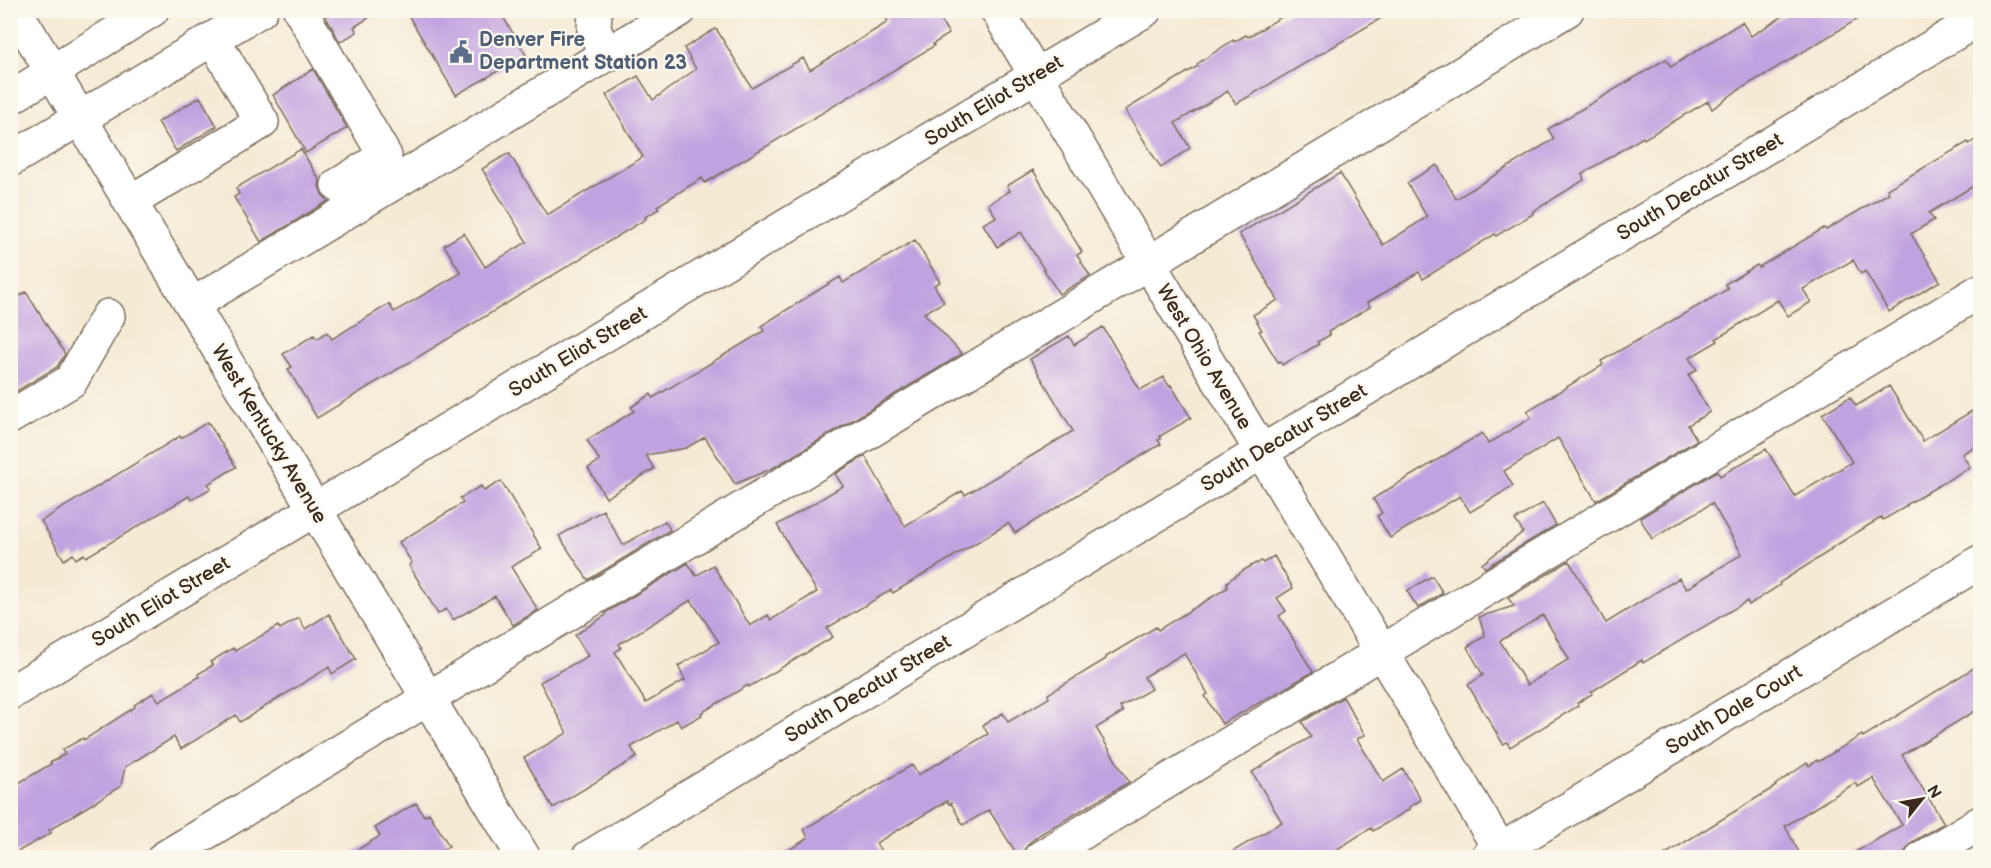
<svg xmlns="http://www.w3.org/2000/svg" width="1991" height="868" viewBox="0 0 1991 868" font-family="'Balsamiq Sans',sans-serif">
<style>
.building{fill:#c1a2e0;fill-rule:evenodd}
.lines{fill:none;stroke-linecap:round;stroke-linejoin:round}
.minor-casing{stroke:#7c6e5e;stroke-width:36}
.major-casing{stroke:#7c6e5e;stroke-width:36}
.minor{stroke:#fff;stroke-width:33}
.major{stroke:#fff;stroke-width:33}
.labels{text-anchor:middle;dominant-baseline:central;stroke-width:4.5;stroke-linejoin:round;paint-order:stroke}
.service-label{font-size:20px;font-weight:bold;fill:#4e5e75;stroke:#fbf7ec;text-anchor:start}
.street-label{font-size:20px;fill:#3b2a1e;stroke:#fbf7ec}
</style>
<rect width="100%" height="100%" fill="#fbf7ec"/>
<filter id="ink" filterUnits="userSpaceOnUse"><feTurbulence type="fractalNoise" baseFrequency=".0167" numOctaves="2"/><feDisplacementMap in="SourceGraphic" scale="12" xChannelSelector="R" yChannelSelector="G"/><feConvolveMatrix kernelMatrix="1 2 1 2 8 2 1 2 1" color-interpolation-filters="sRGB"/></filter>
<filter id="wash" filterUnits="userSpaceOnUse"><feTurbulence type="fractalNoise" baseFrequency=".008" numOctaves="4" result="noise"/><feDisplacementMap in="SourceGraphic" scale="24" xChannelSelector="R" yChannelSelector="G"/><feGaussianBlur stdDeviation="1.35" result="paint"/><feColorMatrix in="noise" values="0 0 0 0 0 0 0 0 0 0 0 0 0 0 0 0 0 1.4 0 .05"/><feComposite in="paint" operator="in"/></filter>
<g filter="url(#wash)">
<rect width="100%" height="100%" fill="#f5ebd5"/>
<g id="blocks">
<path class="building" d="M322,10H381L354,27L357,32L340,42Z
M405,10H499L526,55L456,95Z
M881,10H935L949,34L933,44L934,46L730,168L705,183L702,178L657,206L659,209L645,217L646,219L317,418L288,369L292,367L283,354L314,335L317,339L327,332L332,339L389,304L394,312L461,273L444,245L464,233L485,267L527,242L482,169L509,153L547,215L643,157L606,95L638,76L653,100L696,69L684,48L715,29L717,30L752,88L803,58L810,70L888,22Z
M1293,10H1395L1236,104L1228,91L1175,123L1190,148L1161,168L1125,110L1198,66L1197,64L1233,40L1234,42L1246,35L1248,37Z
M1793,10H1873L1734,93L1712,109L1708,101L1644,139L1643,137L1582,174L1584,180L1532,212L1533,214L1496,236L1495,234L1423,279L1419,272L1367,303L1370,307L1328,332L1330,335L1317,342L1319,344L1282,365L1280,361L1278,362L1259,331L1262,330L1253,315L1278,300L1239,234L1340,173L1383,245L1427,217L1407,183L1437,165L1456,199L1554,139L1548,129L1666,59L1671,67L1742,22L1751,36Z
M313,69L347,128L306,153L273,95Z
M200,97L217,126L176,151L158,122Z
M1980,137V182L1929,213L1934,220L1911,234L1940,281L1889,312L1865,271L1861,274L1853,260L1803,289L1811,302L1788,316L1778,300L1716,339L1718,341L1689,358L1697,370L1688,375L1710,412L1688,425L1697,440L1596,501L1558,438L1504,471L1513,486L1470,512L1460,496L1390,538L1377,516L1382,513L1373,499L1379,495L1482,433L1488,444L1531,418L1527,411L1603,365L1601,361L1728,289L1725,284L1757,265L1759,267L1824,228L1826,230L1855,213L1889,193L1887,189L1968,142L1969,144Z
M301,149L320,181L319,186L322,194L328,201L261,242L234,197L239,194L236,188Z
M1033,170L1082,252L1077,255L1090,276L1059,294L1021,232L997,247L983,224L996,217L988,204L1010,191L1007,186Z
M915,240L940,282L934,285L944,302L924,313L962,354L773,468L735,484L705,437L686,448L646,455L654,469L606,498L588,468L600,461L587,440L634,411L631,407L651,394L653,398L764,331L761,326L812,294L840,277L843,283Z
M26,292L65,354L57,367L10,395V302Z
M1103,327L1140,390L1164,377L1169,386L1171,385L1191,418L1160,436L1161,439L1158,440L1161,444L1015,533L1009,524H1007L893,593L891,590L827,628L833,637L749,687L748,685L701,713L702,715L681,727L677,720L631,747L637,757L553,808L524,758L567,733L540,682L588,656L575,635L606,615L605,613L688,563L696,576L713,565L750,626L768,615L771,620L817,592L777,525L843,486L835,474L865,456L905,526L962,491L965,495L1033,455L1073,431L1030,359L1069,336L1074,345ZM691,600L719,642L678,666L685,680L646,703L615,652L621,648L619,644Z
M1889,386L1923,441L1980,406V443L1962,454L1970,467L1906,505L1907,506L1883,520L1882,517L1830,549L1831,550L1779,583L1780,585L1749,605L1747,601L1643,663L1642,660L1591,692L1592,694L1577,703L1578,706L1510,747L1507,742L1503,744L1468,685L1483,675L1467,647L1485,636L1479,617L1514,606L1508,598L1569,561L1606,623L1679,578L1686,589L1742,554L1712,503L1652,539L1640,518L1717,471L1720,476L1766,449L1795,496L1852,462L1822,414L1850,397L1856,406ZM1543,615L1569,659L1527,685L1500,641Z
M208,422L236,467L208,484L211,488L191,500L189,496L86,557L84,554L76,559L73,554L64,560L41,521L180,436L181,438Z
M501,481L542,549L511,567L538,610L513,625L495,596L453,620L446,609L438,614L409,565L412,563L399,542L463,503L460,498L481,486L484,491Z
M1543,503L1556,525L1485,568L1482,564L1523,532L1515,520Z
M603,510L623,545L665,521L670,530L588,580L559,536Z
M1274,556L1293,588L1277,598L1286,611L1279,616L1313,672L1222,724L1205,696L1208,694L1184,653L1144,677L1151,689L1120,707L1123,712L1096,728L1129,782L1041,834L1030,842L1022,853L1018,856L989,810L963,825L951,803L949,804L947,801L876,843L885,858H776L808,838L804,829L912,765L918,775L988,734L983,725L1003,713L1008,722L1049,698L1048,694L1106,659V657L1156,627L1158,630L1227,588V582L1244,570L1256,563L1257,564L1261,561L1263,563Z
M1432,576L1443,593L1418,608L1407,591Z
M329,614L356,659L332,674L329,667L240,722L236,715L181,749L174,737L125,767L121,786L49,830L51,833L10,856V788L51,764L50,763L65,754L62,750L83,738L84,740L135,707L134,705L153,693L159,701L199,677L198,674L213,665L210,662L233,648L235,651L278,626L280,629L299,618L305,629Z
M1980,664V708L1902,755L1944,823L1912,842L1904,853L1897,858H1845L1902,825L1873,778L1858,787L1855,783L1785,826L1802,858H1659L1776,786L1775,785L1807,763L1809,766L1817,760L1818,762L1862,735L1863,737Z
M1343,697L1365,735L1357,739L1383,782L1403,769L1421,800L1409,807L1410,809L1373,831L1371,828L1323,858H1222L1282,822L1252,772L1311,737L1302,722Z
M416,803L424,816L429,813L449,846L444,849L449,858H344L380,836L375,828Z"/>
</g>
</g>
<g filter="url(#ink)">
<use href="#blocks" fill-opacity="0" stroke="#7c6e5e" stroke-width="1.5"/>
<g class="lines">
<g class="minor-casing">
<path id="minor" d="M15,10L524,858
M300,10L385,156L338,185
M595,10L594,30L607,55
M997,10L1505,858
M130,202L262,122L213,39
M192,305L680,10
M10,417L71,381L108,316
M10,693L1145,10
M164,858L1567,10
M588,858L1980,18
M1040,858L1980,291
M1487,858L1980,562
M1922,858L1980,823"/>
</g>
<g class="major-casing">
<path id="major" d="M10,98L152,10
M10,160L261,10"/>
</g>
<use href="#minor" class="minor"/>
<use href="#major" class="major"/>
</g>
</g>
<defs>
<g id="civic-bare" transform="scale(1.8)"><path d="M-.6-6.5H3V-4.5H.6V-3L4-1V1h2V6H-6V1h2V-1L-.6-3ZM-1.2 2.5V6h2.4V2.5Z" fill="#5c6f8a" stroke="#fbf7ec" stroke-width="2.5" paint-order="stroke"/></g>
</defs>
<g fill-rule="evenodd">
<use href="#civic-bare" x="461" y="52"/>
</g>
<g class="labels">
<g class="service-label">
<text x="479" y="40">Denver Fire<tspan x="479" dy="23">Department Station 23</tspan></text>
</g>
<g class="street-label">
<text transform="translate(994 101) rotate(-31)">South Eliot Street</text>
<text transform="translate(1700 187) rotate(-31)">South Decatur Street</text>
<text transform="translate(578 352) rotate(-31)">South Eliot Street</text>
<text transform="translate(1204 357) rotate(59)">West Ohio Avenue</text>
<text transform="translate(269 434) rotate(59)">West Kentucky Avenue</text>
<text transform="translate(1284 438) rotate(-31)">South Decatur Street</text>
<text transform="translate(161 602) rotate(-31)">South Eliot Street</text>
<text transform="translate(868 689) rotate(-31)">South Decatur Street</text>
<text transform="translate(1734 710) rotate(-31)">South Dale Court</text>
</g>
</g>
<rect width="1991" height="868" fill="none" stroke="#fbf7ec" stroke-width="36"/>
<g transform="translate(1922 799) rotate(59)" stroke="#fbf7ec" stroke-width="4.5" paint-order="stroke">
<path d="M0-4.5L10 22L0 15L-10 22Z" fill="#3b2a1e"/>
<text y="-9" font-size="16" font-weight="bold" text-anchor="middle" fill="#3b2a1e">N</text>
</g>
</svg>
